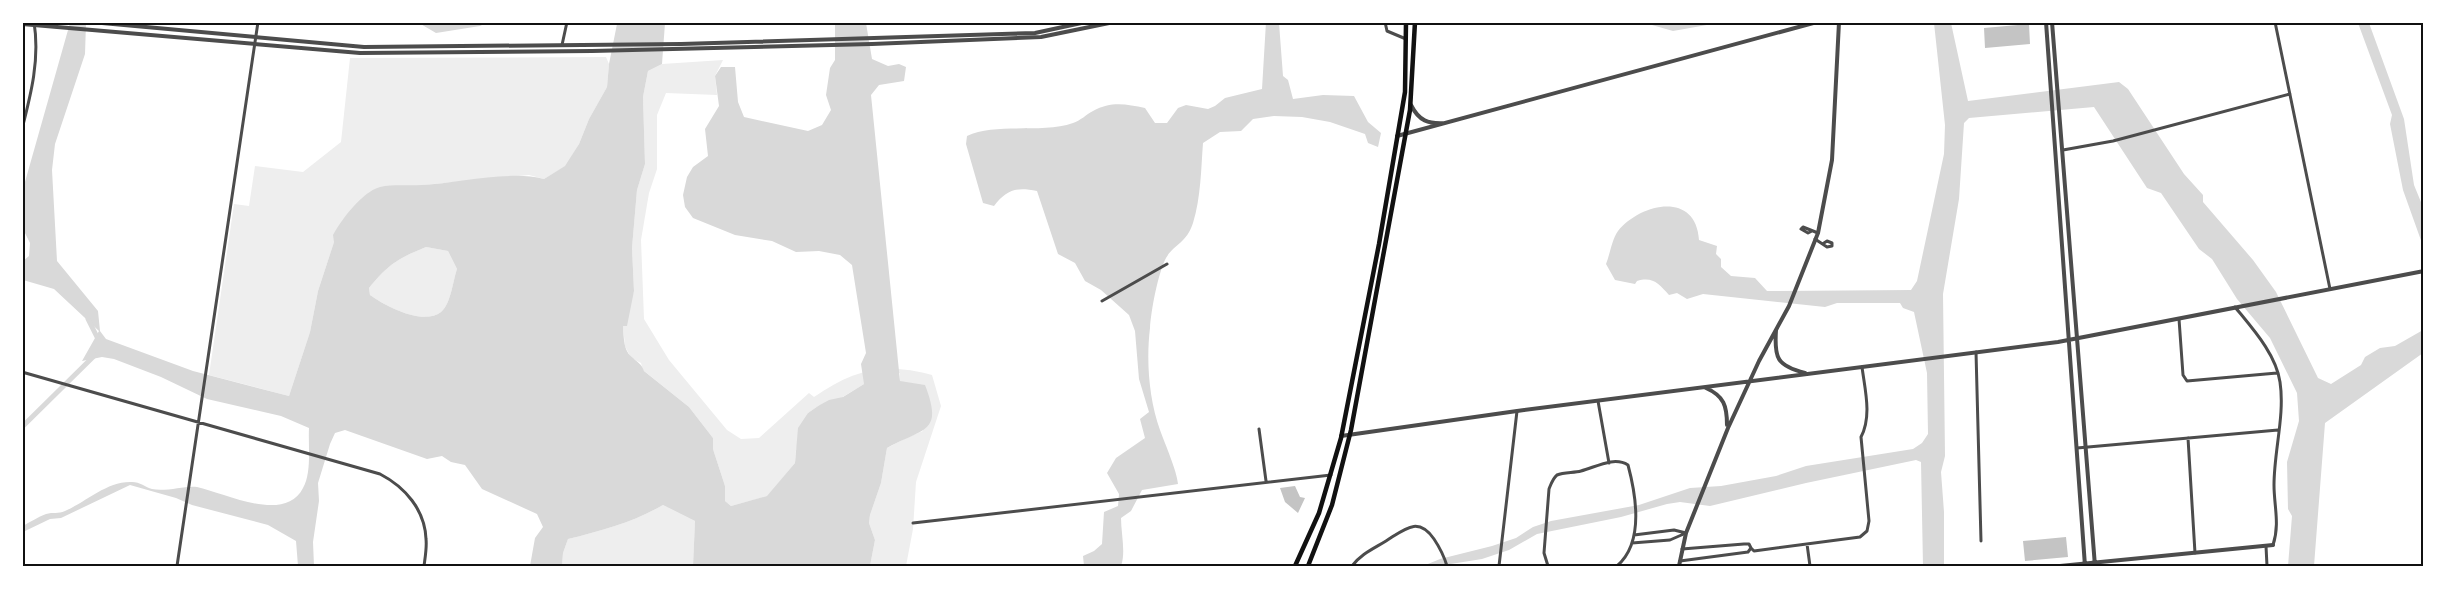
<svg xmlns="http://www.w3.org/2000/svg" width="2446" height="589" viewBox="0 0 2446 589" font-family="Commissioner,sans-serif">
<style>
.green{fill:#eee}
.water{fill:#d9d9d9;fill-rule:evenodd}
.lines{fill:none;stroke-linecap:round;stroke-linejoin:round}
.canal{stroke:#d9d9d9;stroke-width:5}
.building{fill:#c4c4c4}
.minor{stroke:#4c4c4c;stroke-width:3}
.tertiary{stroke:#4c4c4c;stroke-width:4}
.secondary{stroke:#111;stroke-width:4.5}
.neatline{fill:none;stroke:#111;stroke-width:2}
</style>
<rect width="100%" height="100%" fill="#fff"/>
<path class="green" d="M606,57L609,64L607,87L589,119L579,144L566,166L544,179L529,175L423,185L334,242L318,291L310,332L289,396L209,375L234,204L249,206L255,166L303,172L341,142L350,58Z
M723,60L715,76L717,95L666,93L657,115V169L649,193L641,240L644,319L669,360L727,430L741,439L759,438L809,393L814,397C854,369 885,362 932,375L941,406L916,482L913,529L906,566H870L875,540L869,523L870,515L881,483L887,448L906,438L923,431L900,381V373L864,384L841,398L818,406L808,413L796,450L795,463L768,496L731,506L725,501V486L713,449V438L689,407L643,370L641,363L631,358L625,346L623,326L634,291L632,248L637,190L645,164L643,97L648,71L662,64Z
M426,247L448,251L457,269C453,280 451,304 441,312C423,326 385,306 370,295L369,288C389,264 397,259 426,247Z
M663,505L695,521L693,566H562L563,553L568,539C601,531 634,522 663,505Z"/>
<path class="water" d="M1266,22L1279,23L1283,76L1288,80L1293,99L1323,95L1354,96L1368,122L1381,133L1378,147L1368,143L1365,134L1330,122L1302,117L1274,116L1253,119L1241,131L1220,132L1203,143C1201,169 1201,197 1193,223C1186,244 1174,244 1166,258C1158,273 1151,311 1150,328C1146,361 1149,399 1160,430C1165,444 1177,471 1178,484L1142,490L1131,511L1121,518C1121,533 1126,553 1121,566H1084L1083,556L1094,551L1102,544L1104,512L1118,506L1119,494L1107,473L1116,458L1145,438L1140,419L1149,412L1139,379L1135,331L1129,315L1101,290L1085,281L1075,263L1058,254L1037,191C1017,187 1007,189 994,206L983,203L966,144L967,136C995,122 1042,134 1073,123C1080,121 1087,114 1093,111C1111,101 1126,104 1145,108L1155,123H1167L1178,108L1186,105L1208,109L1215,106L1225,98L1262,89Z
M70,23H86L85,54L55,144L52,170L57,261L98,311L100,331L106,339L193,371L289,396L310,332L318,291L334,242L333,235C342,219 362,192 380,187C393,184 409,186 422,185C458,183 511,170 544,179L565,166L579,144L589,119L607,87L609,64L617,24L616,23H665L662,64L648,71L643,97L645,164L637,190L632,248L634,291L627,326H623C624,337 623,351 633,358C638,363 641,363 644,371L689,407L713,438V449L725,486V501L731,506L767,496L795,463L798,428L808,413L818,406L829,400L843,397L864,384L861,364L866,353L852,265L840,255L819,251L796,252L772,241L735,235L693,218L685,207L683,195L687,177L693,167L708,156L705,129L719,106L715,76L721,67H735L738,102L744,117L808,131L822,125L831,110L826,95L830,68L835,60V23H866L872,59L888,66L899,64L906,67L904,81L879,85L871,95L900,381L925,385C944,434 923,428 887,448L881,483L870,515L869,523L875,540L870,566H693L695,521L663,505C634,522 601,531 568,539L563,553L562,566H530L535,538L543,527L537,514L482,489L465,465L451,462L442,456L427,459L345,430L335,433L330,444L318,483L319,501L313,542L314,566H298L296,541L268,525L192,505L176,498L130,485L61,518L50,519L23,532V526C30,522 38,517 46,514C53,512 58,514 65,511C86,502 106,482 130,482C139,481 145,487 152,489C166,492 187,485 197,487C225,493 285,524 303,488C312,472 308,446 309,428L281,416L207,399L161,377L114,359L102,357L82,361L99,331L54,289L23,280V261L29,256L30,243L23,229V189ZM426,247L448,251L457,269C453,280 451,304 441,312C423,326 385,306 370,295L369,288C389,264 397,259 426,247Z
M419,23H486L480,26L436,33Z
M1645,23V22L1718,23L1673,31Z
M1934,23H1951L1968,101L2119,82L2128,89L2184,174L2203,195V202L2253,260L2276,292L2318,378L2331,384L2361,365L2365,357L2380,348L2395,346L2423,330V353L2325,423L2314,566H2288L2292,516L2288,509L2287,462L2299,421L2297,393L2270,338L2237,299L2212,259L2199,249L2161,193L2147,188L2094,107L1969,118L1964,123L1959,199L1943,294L1945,456L1941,472L1944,512V566H1923L1921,462L1916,460L1806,483L1710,506L1680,502L1667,504L1621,517L1537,534L1509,550L1482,559L1438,566H1423L1440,559L1492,546L1516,538L1533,527L1551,521L1639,505L1690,488L1721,486L1776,476L1806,466L1913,449L1922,443L1928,434L1927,373L1914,312L1903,308L1900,303H1837L1825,307L1703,294L1687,299L1677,293L1669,295C1659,284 1653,276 1637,281L1635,284L1615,280L1606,264C1610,254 1612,239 1618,231C1641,203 1696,191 1699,240L1717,246L1716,254L1721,259V267L1731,276L1755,278L1767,291L1911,290L1917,281L1944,154L1945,125Z
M2358,23H2369L2404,119L2414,185L2423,207V246L2403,190L2390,124L2392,115Z"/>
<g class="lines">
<path class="canal" d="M88,319L99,341
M22,427L95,355"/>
</g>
<path class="building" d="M2029,24L2030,44L1985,48L1984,28Z
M1295,486L1300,497L1305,498L1298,513L1285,502L1280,488Z
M2066,537L2068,557L2025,561L2023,541Z"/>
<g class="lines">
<path class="minor" d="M1385,22L1387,31L1406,39
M2275,22L2330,289
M562,45L567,22
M22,129C31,94 40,59 34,22
M2063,150L2113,141L2290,94
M1812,231L1808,233L1801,229L1803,227L1818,233
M1815,239L1827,247L1832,246V243L1827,241L1824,243
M1102,301L1167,264
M2235,307C2252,328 2276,354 2280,382C2285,415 2274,451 2274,485C2274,506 2280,524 2273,545
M2179,319L2183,375L2187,381L2277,373
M1976,352L1981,541
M22,372L380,474C405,487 425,510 426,539C427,548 425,558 424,566
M1598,401L1609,463
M1259,429L1266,481
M2188,438L2195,553
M2077,448L2278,430
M913,523L1331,475
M1632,543L1670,540L1686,533L1674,530L1634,535
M1807,544L1810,566
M2266,546L2267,566
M1751,548L1754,551L1860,537L1867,531L1869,521L1861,437C1872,416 1865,390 1862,367
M1680,561L1748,552L1751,548L1749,544H1744L1682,549
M177,566L258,22
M1352,566C1361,554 1373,549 1386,541C1405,529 1418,516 1434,539C1440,548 1444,556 1447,566
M1499,566L1517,411
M1548,566L1544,553L1549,489C1551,484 1553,478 1557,475C1564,472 1574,473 1581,471C1596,467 1614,456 1628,465C1636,495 1644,543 1617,566"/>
<path class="tertiary" d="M91,22L364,47L681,44L1035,33L1086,22
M2046,22L2085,566
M2052,22C2067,204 2081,385 2095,566
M22,24L360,53L592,51L872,44L1041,37L1114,22
M1411,105C1419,121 1428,124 1445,123
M1397,136L1817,22
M1776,330C1774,358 1777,366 1805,373
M1706,388C1724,396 1727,406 1727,425
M1341,436L1517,411L2058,342L2424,271
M1679,566L1686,533L1728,428L1759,361L1789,306L1818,233L1832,160L1839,22
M2060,566L2273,545"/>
<path class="secondary" d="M1295,566L1319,513L1341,438L1379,244L1405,92L1406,22
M1308,566L1332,505L1351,430L1410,110L1415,22"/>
</g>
<rect width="2446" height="589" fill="none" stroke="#ffffff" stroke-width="48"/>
<rect x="24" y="24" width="2398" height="541" class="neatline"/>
</svg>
